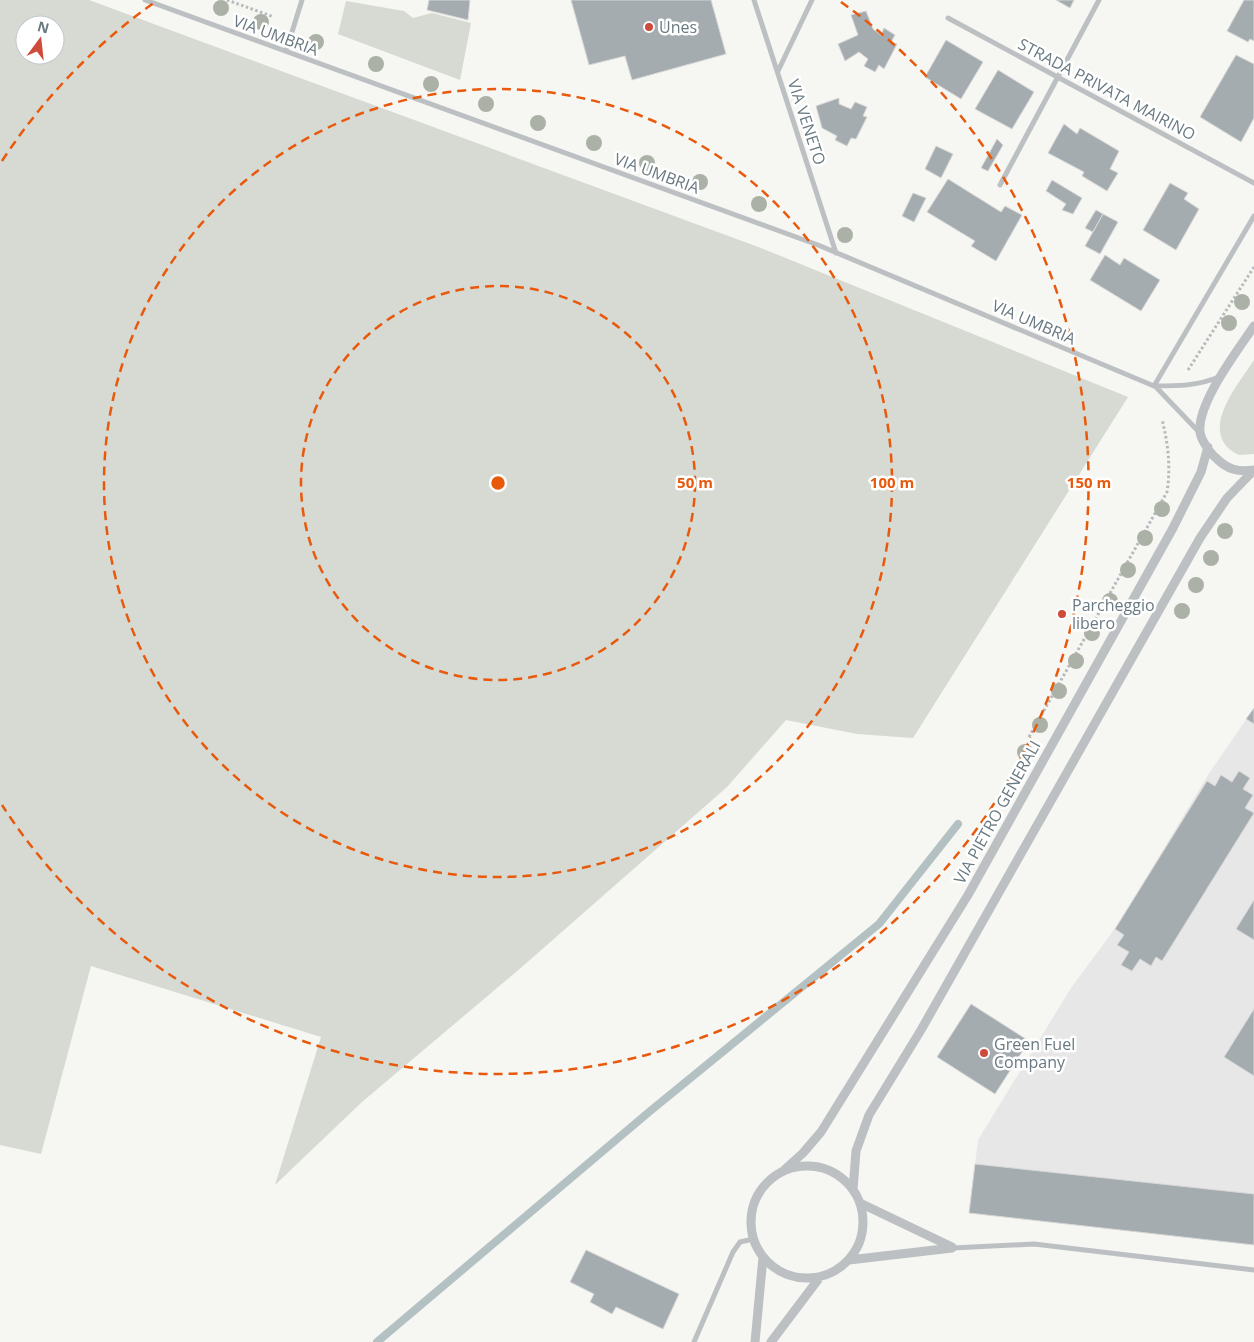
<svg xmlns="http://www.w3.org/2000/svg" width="1254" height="1342" viewBox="0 0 1254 1342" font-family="'Open Sans',sans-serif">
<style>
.built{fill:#e7e7e7}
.green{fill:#d6dad3;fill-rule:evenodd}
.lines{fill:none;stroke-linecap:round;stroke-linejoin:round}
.stream{stroke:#b4c1c3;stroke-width:8}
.building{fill:#a4acb0;stroke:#d7d7d6}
.path{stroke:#b6babc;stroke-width:3;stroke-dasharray:2.5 2.5;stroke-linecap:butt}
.minor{stroke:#bcc0c3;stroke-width:5}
.tertiary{stroke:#bcc0c3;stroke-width:9}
.tree{fill:#abb1a6}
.ring{fill:none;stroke:#e8590c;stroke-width:2.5;stroke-dasharray:9 6}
.poi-dot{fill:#ce4a3b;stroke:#fff;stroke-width:2}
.labels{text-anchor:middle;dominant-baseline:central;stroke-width:5;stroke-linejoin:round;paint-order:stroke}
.poi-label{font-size:16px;fill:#697981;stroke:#fff;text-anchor:start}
.street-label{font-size:16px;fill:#697981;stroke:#fff}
.centre{fill:#e8590c;stroke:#fff;stroke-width:2.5}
.ring-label{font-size:15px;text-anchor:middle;font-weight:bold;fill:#e8590c;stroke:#fff;stroke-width:5;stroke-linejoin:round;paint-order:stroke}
</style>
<rect width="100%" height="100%" fill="#f6f6f3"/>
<path class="built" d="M1254,708V1245L969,1213L978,1140L1071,988L1119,923L1208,775Z"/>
<path class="green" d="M0,0H89L761,248L1128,397L913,738L857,734L786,720L727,787L523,966L362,1102L275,1185L321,1037L91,966L41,1154L0,1145ZM25,25H55V55H25Z
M346,1L404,11L413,18L432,13L471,23L460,80L338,34Z
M1254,360V454L1239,455C1195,434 1238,385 1254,360Z"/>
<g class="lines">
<path class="stream" d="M377,1342L649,1112L879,924L958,824"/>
</g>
<path class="building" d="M429,0H470L468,20L427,10Z
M571,0H711L726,54L632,80L625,56L589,65Z
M1056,0H1074L1070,8Z
M1244,0H1254V41L1250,39L1248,42L1227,31Z
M866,11L873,29L881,35L884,28L895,35L891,42L897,44L884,69L879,65L875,72L864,66L868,59L859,52L845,61L838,44L858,35L851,15Z
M946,40L983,62L961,99L925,77Z
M1236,55L1254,64V118L1241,142L1200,117Z
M998,70L1034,92L1012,129L975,109Z
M839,98V104L851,109L855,102L867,107L863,116L867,117L856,139L851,138L847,146L835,140L837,136L822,128L816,106Z
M1064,124L1077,134L1080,128L1119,151L1110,169L1118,173L1107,191L1082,176L1084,172L1048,153Z
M997,139L1003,145L988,171L981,168Z
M936,146L953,154L941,178L925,169Z
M948,179L1001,212L1005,206L1022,215L996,261L971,246L975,241L927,212Z
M1052,180L1082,198L1073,214L1062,210L1066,204L1046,191Z
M1170,183L1188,193L1184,199L1199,209L1176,250L1143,230Z
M913,193L926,198L914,222L902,216Z
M1096,210L1103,214L1093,232L1085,228Z
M1103,214L1118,222L1100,254L1085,246Z
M1105,255L1120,265L1124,258L1160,280L1141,311L1090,280Z
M1254,708V724L1246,719Z
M1239,771L1250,778L1243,789L1253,795L1245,808L1254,813L1162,961L1156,957L1151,966L1140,959L1132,971L1121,965L1129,952L1117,945L1124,935L1115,929L1207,781L1215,786L1221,775L1232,782Z
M1254,900V940L1236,929Z
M971,1004L1029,1041L995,1094L937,1057Z
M1254,1009V1076L1224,1057Z
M975,1164L1254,1194V1245L969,1213Z
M586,1250L679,1294L663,1329L616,1307L612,1314L590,1302L594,1294L570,1282Z"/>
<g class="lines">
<path class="path" d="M227,0L274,17
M1188,370L1254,267
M1029,737L1167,492C1171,466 1168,444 1162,419"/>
<path class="minor" d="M145,0L818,245L1154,386C1178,386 1197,386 1219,377
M754,0L836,253
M948,18L1254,183
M286,51L302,0
M778,71L812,0
M1000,185L1099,0
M1154,386L1254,216
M1155,386L1199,432
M952,1248L1034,1244L1254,1270
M694,1342L733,1252L740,1242L753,1239"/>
<path class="tertiary" d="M1254,326C1238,350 1197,403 1200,432C1201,440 1210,453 1216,458C1228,470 1238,472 1254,470
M751 1222a56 56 0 1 1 112 0a56 56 0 1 1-112 0Z
M782,1172L803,1153L821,1132L968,895L1173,528L1201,472L1208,447
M853,1190L856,1151L869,1115L921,1030L1200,538L1227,498L1253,471
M860,1203L952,1247
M849,1260L952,1248
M755,1342L763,1257
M771,1342L820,1277"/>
</g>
<g class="tree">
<circle cx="221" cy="8" r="8"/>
<circle cx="261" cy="22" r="8"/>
<circle cx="316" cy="42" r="8"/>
<circle cx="376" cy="64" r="8"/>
<circle cx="431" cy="84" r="8"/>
<circle cx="486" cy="104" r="8"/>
<circle cx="538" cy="123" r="8"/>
<circle cx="594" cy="143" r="8"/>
<circle cx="647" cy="163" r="8"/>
<circle cx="700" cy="182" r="8"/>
<circle cx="759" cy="204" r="8"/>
<circle cx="845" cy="235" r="8"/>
<circle cx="1242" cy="302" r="8"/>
<circle cx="1229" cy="323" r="8"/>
<circle cx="1162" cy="509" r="8"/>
<circle cx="1225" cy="531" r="8"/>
<circle cx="1145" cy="538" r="8"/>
<circle cx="1211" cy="558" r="8"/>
<circle cx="1128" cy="570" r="8"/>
<circle cx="1196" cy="585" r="8"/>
<circle cx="1110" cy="601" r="8"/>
<circle cx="1182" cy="611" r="8"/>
<circle cx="1092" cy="633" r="8"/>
<circle cx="1076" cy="661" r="8"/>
<circle cx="1059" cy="691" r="8"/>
<circle cx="1040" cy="725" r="8"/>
<circle cx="1025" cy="752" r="8"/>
</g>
<g class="ring">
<circle cx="498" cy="483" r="197"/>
<circle cx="498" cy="483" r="394"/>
<path d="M2 161A591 591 0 0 1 155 2M841 2A591 591 0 1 1 2 805"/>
</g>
<g class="poi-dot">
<circle cx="649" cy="27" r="5"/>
<circle cx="1062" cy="614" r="5"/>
<circle cx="984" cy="1053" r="5"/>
</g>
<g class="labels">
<g class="poi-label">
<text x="659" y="27">Unes</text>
<text x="1072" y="605">Parcheggio<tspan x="1072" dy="18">libero</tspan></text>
<text x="994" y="1044">Green Fuel<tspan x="994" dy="18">Company</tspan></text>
</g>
<g class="street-label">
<text transform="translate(276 35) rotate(20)">VIA UMBRIA</text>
<text transform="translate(1107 89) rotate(28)">STRADA PRIVATA MAIRINO</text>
<text transform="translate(807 122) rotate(72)">VIA VENETO</text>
<text transform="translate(657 173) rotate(20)">VIA UMBRIA</text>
<text transform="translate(1034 322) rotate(23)">VIA UMBRIA</text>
<text transform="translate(997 812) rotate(-61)">VIA PIETRO GENERALI</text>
</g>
</g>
<circle cx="498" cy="483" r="8" class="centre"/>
<g class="ring-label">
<text x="695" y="488">50 m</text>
<text x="892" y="488">100 m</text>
<text x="1089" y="488">150 m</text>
</g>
<g transform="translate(40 40) rotate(15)"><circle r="24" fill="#ffffff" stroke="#c3c9cd"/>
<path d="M0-4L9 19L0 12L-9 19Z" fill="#ce4a3b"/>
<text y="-8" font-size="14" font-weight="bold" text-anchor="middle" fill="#697981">N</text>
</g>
</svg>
